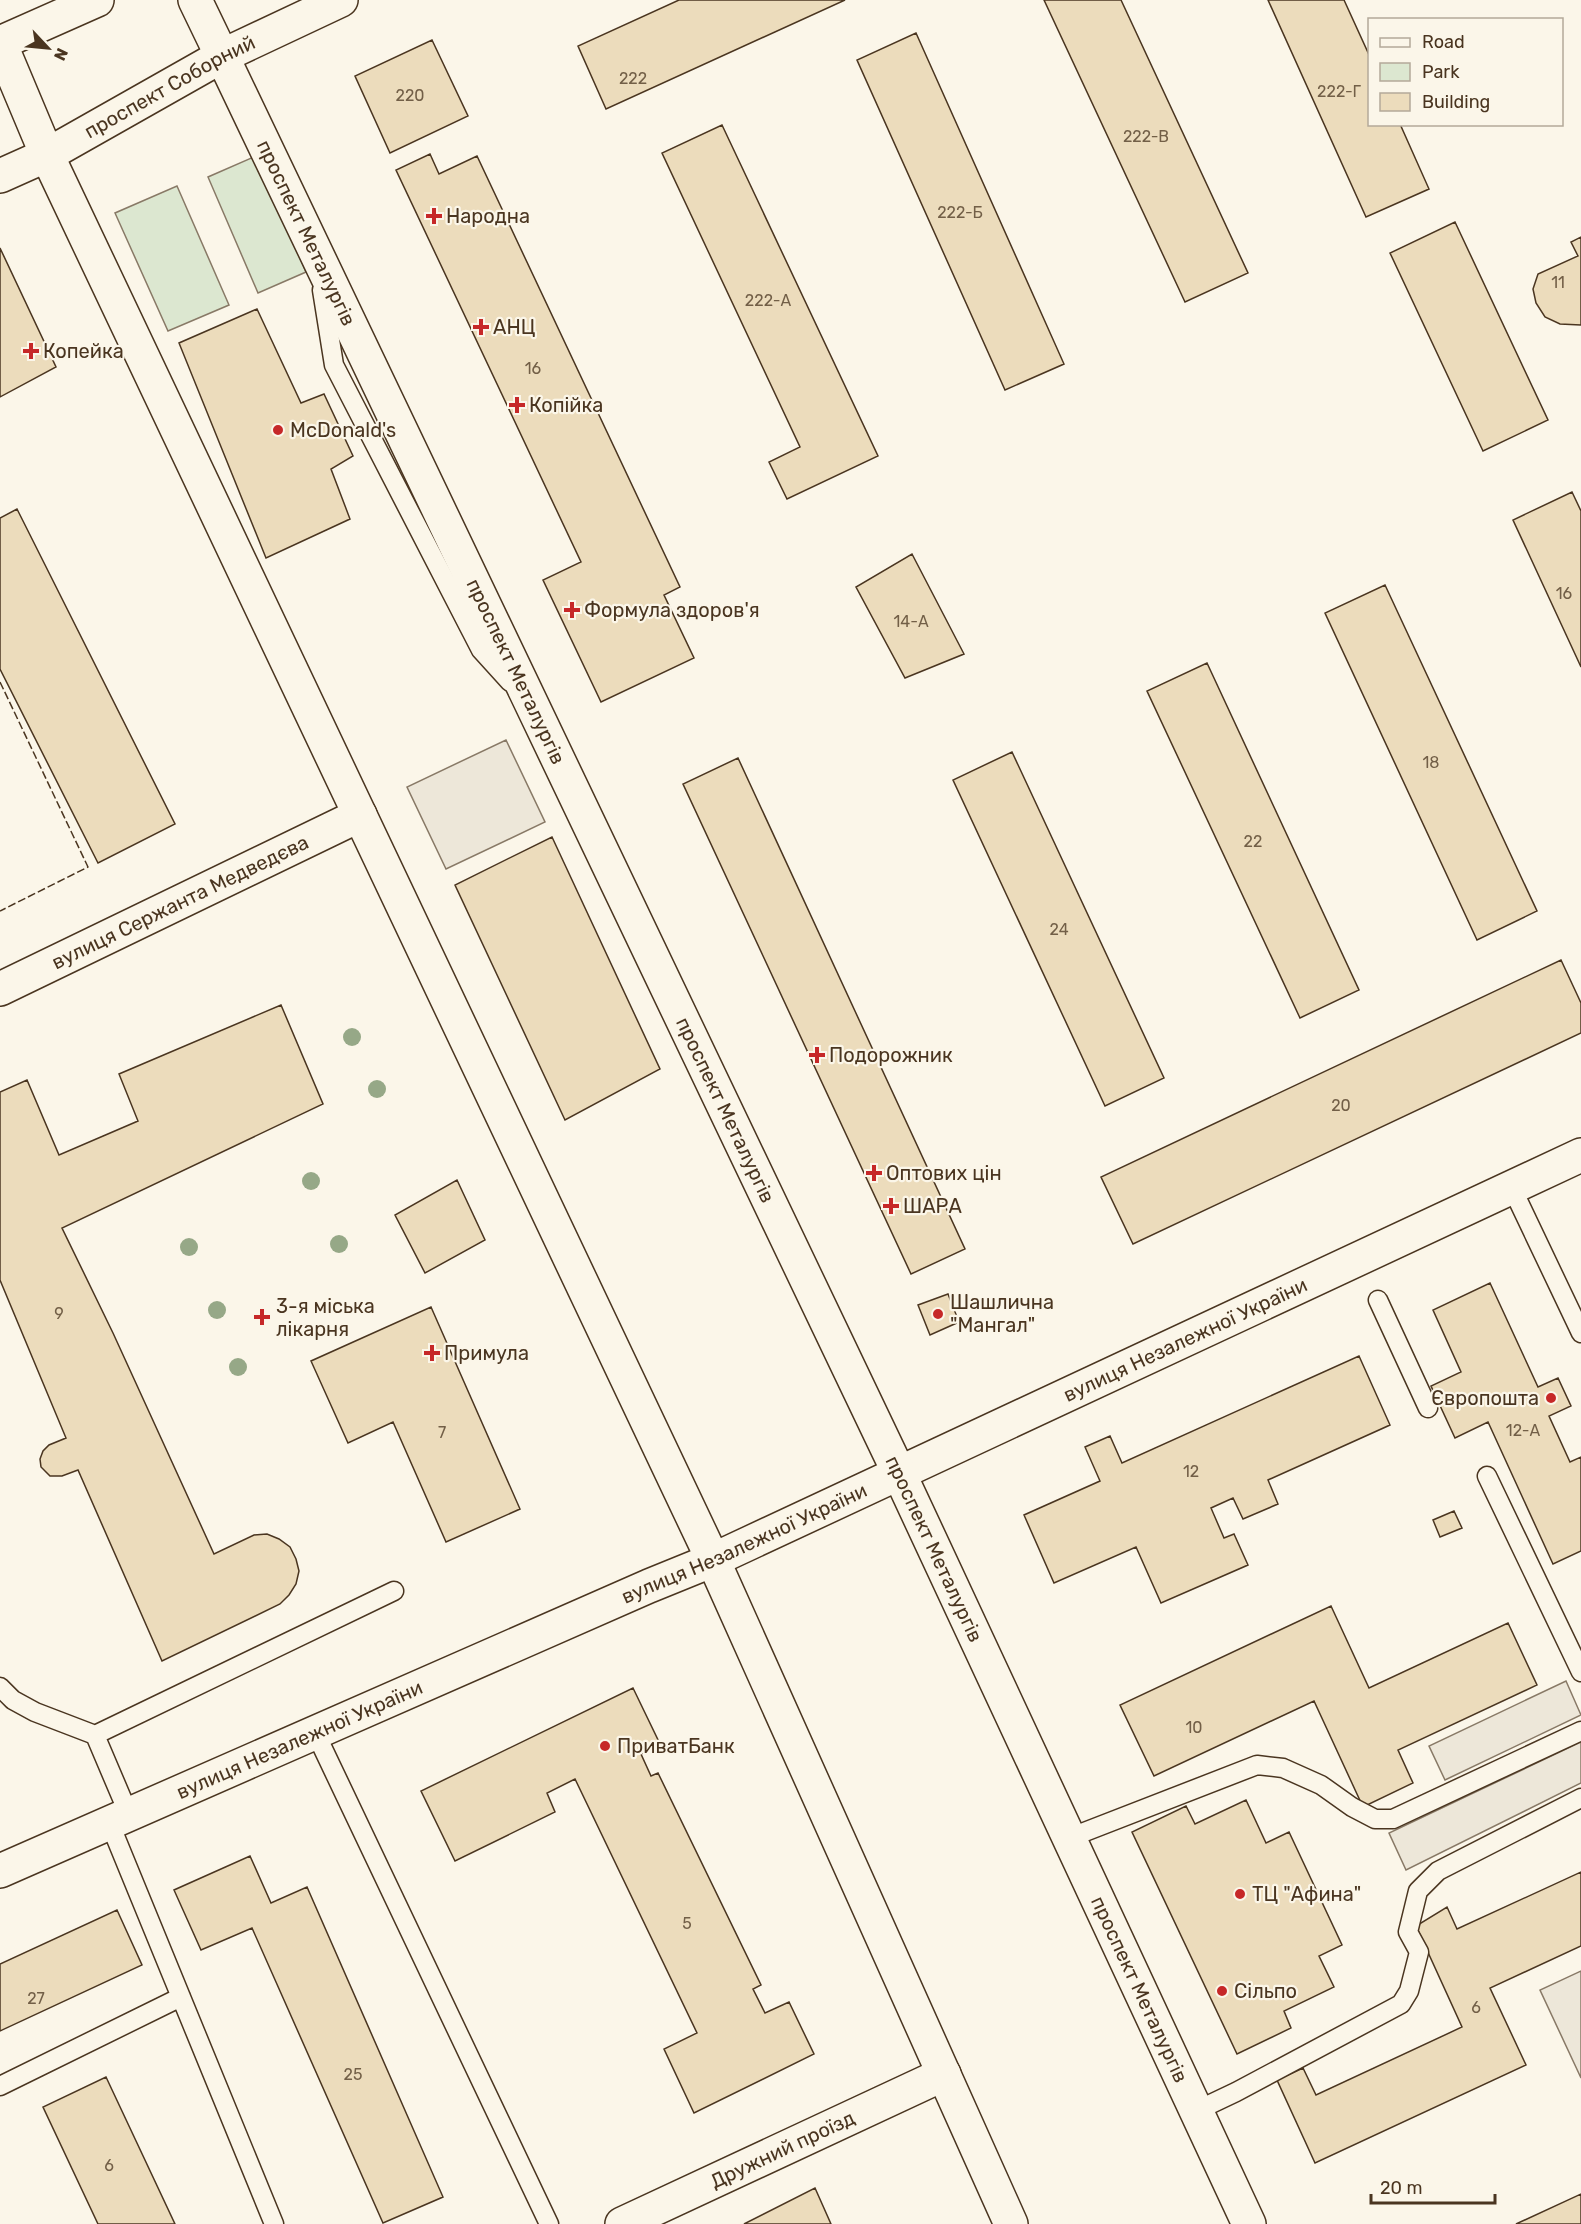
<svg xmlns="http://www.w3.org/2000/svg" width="1581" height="2224" viewBox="0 0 1581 2224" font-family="Rubik,sans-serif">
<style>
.green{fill:#dce7d0;stroke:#887966;stroke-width:1.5}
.parking{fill:#ede7d9;stroke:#887966;stroke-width:1.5}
.building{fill:#ecdcbc;stroke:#4a3520;stroke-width:1.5}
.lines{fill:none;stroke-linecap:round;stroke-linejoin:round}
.service-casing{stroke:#4a3520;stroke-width:21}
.minor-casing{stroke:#4a3520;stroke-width:36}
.tertiary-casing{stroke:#4a3520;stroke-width:36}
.secondary-casing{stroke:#4a3520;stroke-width:36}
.primary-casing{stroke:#4a3520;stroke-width:36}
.service{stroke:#fbf6e9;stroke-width:18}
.minor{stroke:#fbf6e9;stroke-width:33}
.tertiary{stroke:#fbf6e9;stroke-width:33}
.secondary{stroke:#fbf6e9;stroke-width:33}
.primary{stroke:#fbf6e9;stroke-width:33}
.fence{stroke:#4a3520;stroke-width:1.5;stroke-dasharray:8 3;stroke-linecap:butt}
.tree{fill:#96a887}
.poi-dot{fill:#c62828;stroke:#fbf6e9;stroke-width:2}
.labels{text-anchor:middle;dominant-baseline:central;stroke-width:4.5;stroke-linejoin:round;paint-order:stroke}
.number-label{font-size:16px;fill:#725f47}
.street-label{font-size:20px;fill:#4a3520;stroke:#fbf6e9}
.poi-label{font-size:20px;fill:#4a3520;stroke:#fbf6e9;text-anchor:start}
</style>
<rect width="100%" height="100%" fill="#fbf6e9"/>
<path class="green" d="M256,156L306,272L258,293L208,177Z
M177,186L229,305L168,331L115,213Z"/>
<path class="parking" d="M506,740L545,822L446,869L407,787Z
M1566,1681L1581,1715L1445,1780L1429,1746Z
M1581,1742V1783L1406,1870L1389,1833Z
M1581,1971V2078L1540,1990Z"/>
<path class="building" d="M679,0H845L606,109L578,46Z
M1044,0H1121L1248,273L1185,302Z
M1268,0H1344L1370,57V124H1400L1429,189L1366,217Z
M916,33L1064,364L1005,390L857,60Z
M432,40L468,116L390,153L355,76Z
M722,125L878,456L787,499L769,462L800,447L662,153Z
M430,154L439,174L477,156L680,587L664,595L694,658L601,702L543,580L581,562L396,170Z
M1455,222L1548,420L1483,451L1390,253Z
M1581,237V325L1560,324L1545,317L1536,303L1533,289L1538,274L1578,256L1571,242Z
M0,248L56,367L0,397Z
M257,309L301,403L324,394L353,456L331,469L350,519L266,558L179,343Z
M1572,492L1581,511V667L1513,520Z
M17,509L175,824L98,863L0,669V518Z
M912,554L964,654L905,678L856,587Z
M1385,585L1537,911L1477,940L1325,613Z
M1207,663L1359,990L1300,1018L1147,691Z
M1012,752L1164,1078L1105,1106L953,780Z
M738,758L965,1249L911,1274L683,784Z
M552,837L660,1069L565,1120L455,885Z
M1561,960L1581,1003V1033L1133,1244L1101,1177Z
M281,1005L323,1104L62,1228L113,1333L214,1554L254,1535L267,1534L279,1539L290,1547L296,1559L299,1571L296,1584L289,1595L280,1604L162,1661L78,1470L62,1476H50L41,1467L40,1459L43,1451L49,1445L66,1438L0,1280V1092L27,1080L59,1155L138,1121L119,1074Z
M457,1180L485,1240L425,1273L395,1215Z
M1490,1283L1538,1387L1558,1378L1571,1406L1549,1416L1570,1462L1581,1457V1551L1553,1564L1488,1422L1455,1438L1431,1386L1461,1372L1433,1310Z
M948,1294L959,1322L930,1335L918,1305Z
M431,1307L520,1509L446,1542L393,1422L348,1443L311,1361Z
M1359,1356L1390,1425L1268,1480L1278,1504L1243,1519L1233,1498L1211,1508L1224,1538L1234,1534L1248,1565L1161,1603L1136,1547L1054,1583L1024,1515L1100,1481L1085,1447L1110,1436L1122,1463Z
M1454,1511L1462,1528L1440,1537L1433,1520Z
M1331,1606L1369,1688L1508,1623L1537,1685L1398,1750L1413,1783L1363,1807L1314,1701L1154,1776L1120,1705Z
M633,1688L660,1744L641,1754L651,1776L658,1773L761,1985L753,1989L765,2013L789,2002L814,2054L694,2113L664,2049L697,2033L575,1779L547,1793L555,1812L455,1861L421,1791Z
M1246,1800L1266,1843L1289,1832L1342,1945L1319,1956L1334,1987L1284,2011L1291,2028L1237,2054L1132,1832L1186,1806L1195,1824Z
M250,1856L271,1903L307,1887L443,2197L383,2223L252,1928L201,1950L174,1890Z
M1581,1872V1946L1490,1988L1526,2065L1315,2163L1277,2080L1303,2068L1316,2095L1462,2027L1416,1926L1447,1907L1457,1929Z
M117,1910L142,1965L0,2031V1964Z
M106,2077L175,2224H98L43,2107Z
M815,2188L831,2224H744Z
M1581,2194V2224H1516Z"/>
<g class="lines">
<g class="service-casing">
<path id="service" d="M322,290L334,365L481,650L510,682
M1512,1188L1581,1333
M1378,1300L1428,1408
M1487,1476L1581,1672
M0,1687L13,1700L35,1712L95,1735L129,1815
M316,1734L549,2224
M95,1735L394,1591
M110,1824L274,2224
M1069,1838L1257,1765L1283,1768L1321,1785L1352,1807L1375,1819H1393L1581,1731
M0,2086L181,1997
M1196,2111L1236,2092L1401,2004L1409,1991L1419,1952L1408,1932L1418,1891L1438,1871L1581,1798"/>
</g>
<g class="minor-casing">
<g id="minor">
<path id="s1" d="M0,989L360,815"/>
<path id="s2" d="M622,2224L944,2074"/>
</g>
</g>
<g class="tertiary-casing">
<g id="tertiary">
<path id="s3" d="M0,1871L649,1586L713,1560L1581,1155"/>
</g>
</g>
<g class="secondary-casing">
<g id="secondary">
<path id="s4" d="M222,56L899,1473L1249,2224"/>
<path d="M47,155L713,1560L1011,2224"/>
</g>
</g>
<g class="primary-casing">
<g id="primary">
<path d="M195,0L222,56"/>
<path d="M0,43L47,155"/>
<path d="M0,43L97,0"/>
<path id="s5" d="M0,176L47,155L222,56L341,0"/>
</g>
</g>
<use href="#service" class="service"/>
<use href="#minor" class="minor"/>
<use href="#tertiary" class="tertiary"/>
<use href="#secondary" class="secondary"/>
<use href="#primary" class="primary"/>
<path class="fence" d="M0,682L88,867L0,911"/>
</g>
<g class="tree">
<circle cx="352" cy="1037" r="9"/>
<circle cx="377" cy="1089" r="9"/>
<circle cx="311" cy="1181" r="9"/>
<circle cx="339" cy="1244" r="9"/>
<circle cx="189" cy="1247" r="9"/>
<circle cx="217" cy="1310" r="9"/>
<circle cx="238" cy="1367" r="9"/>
</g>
<g class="poi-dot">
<path d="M431 207h6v6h6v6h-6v6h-6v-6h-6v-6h6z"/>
<path d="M478 318h6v6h6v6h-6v6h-6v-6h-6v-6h6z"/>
<path d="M28 342h6v6h6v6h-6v6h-6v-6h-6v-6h6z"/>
<path d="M514 396h6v6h6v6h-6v6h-6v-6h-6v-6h6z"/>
<circle cx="278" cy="430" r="6"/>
<path d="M569 601h6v6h6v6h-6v6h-6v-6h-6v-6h6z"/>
<path d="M814 1046h6v6h6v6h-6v6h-6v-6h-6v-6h6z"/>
<path d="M871 1164h6v6h6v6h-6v6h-6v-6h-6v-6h6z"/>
<path d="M888 1197h6v6h6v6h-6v6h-6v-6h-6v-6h6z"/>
<circle cx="938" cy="1314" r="6"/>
<path d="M259 1308h6v6h6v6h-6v6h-6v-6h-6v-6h6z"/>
<path d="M429 1344h6v6h6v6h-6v6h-6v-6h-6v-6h6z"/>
<circle cx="1551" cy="1398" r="6"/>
<circle cx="605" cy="1746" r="6"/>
<circle cx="1240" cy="1894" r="6"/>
<circle cx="1222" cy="1991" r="6"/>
</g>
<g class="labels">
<g class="number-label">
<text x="633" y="78">222</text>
<text x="1339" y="91">222-Г</text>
<text x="410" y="95">220</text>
<text x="1146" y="136">222-В</text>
<text x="960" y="212">222-Б</text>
<text x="1558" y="282">11</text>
<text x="768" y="300">222-А</text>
<text x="533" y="368">16</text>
<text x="1564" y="593">16</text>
<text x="911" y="621">14-А</text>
<text x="1431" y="762">18</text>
<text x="1253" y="841">22</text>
<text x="1059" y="929">24</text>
<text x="1341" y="1105">20</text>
<text x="59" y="1313">9</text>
<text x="1523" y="1430">12-А</text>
<text x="442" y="1432">7</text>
<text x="1191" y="1471">12</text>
<text x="1194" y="1727">10</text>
<text x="687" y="1923">5</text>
<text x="36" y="1998">27</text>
<text x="1476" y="2007">6</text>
<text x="353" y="2074">25</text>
<text x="109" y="2165">6</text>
</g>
<g class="street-label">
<text stroke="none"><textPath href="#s5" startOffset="192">проспект Соборний</textPath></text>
<text stroke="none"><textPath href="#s4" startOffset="196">проспект Металургів</textPath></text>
<text stroke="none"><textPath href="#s4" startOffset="682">проспект Металургів</textPath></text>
<text stroke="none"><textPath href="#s1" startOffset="200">вулиця Сержанта Медведєва</textPath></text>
<text stroke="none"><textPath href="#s4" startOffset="1168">проспект Металургів</textPath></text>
<text stroke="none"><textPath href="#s3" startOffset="1299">вулиця Незалежної України</textPath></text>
<text stroke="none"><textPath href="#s3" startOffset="813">вулиця Незалежної України</textPath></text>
<text stroke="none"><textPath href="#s4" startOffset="1654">проспект Металургів</textPath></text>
<text stroke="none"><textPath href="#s3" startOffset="327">вулиця Незалежної України</textPath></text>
<text stroke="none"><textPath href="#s4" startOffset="2140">проспект Металургів</textPath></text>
<text stroke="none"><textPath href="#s2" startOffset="177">Дружний проїзд</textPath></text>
</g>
<g class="poi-label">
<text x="446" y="216">Народна</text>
<text x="493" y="327">АНЦ</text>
<text x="43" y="351">Копейка</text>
<text x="529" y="405">Копійка</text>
<text x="290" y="430">McDonald's</text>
<text x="584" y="610">Формула здоров'я</text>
<text x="829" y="1055">Подорожник</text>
<text x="886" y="1173">Оптових цін</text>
<text x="903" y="1206">ШАРА</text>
<text x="950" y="1302">Шашлична<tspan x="950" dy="23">"Мангал"</tspan></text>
<text x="276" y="1306">3-я міська<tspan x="276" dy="23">лікарня</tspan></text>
<text x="444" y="1353">Примула</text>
<text x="1539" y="1398" text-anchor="end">Європошта</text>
<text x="617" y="1746">ПриватБанк</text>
<text x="1252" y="1894">ТЦ "Афина"</text>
<text x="1234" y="1991">Сільпо</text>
</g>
</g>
<rect x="1368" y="18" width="195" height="108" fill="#fbf6e9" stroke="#b4a999" stroke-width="1.5"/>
<rect x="1380" y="38" width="30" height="9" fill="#fbf6e9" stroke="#b4a999" stroke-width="1.5"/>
<text x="1422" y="48" font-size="18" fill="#4a3520">Road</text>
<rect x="1380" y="63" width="30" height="18" fill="#dce7d0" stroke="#b4a999" stroke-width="1.5"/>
<text x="1422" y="78" font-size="18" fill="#4a3520">Park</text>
<rect x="1380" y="93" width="30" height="18" fill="#ecdcbc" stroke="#b4a999" stroke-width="1.5"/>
<text x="1422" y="108" font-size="18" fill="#4a3520">Building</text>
<g transform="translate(48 48) rotate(116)" stroke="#fbf6e9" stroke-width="4.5" paint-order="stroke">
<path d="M0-4.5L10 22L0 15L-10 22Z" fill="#4a3520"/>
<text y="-9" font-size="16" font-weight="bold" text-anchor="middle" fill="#4a3520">N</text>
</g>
<path d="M1371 2194v9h124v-9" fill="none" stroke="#4a3520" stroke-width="3"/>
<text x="1380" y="2194" font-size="18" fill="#4a3520" stroke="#fbf6e9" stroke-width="4.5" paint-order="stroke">20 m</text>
</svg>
